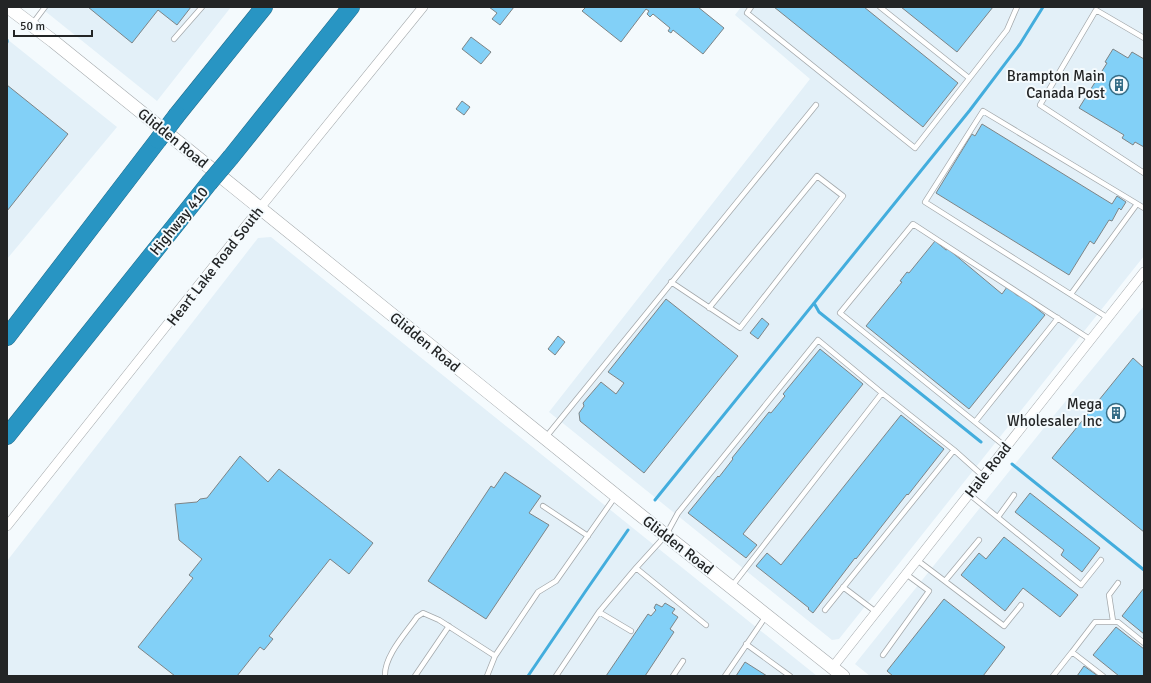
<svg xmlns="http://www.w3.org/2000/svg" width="1151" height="683" viewBox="0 0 1151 683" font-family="Signika,sans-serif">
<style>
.built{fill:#e3f0f8}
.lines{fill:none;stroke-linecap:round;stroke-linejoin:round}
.stream{stroke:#43addd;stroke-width:3}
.building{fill:#82d0f7;stroke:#7e8486}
.lane-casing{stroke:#a4a9ac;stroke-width:6}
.street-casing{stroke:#a4a9ac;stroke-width:10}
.secondary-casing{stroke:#a4a9ac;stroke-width:14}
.highway-casing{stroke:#266e8c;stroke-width:18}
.lane{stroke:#fff;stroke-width:4.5}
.street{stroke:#fff;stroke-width:9}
.secondary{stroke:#fff;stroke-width:13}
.highway{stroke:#2895c3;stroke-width:17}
.highway-bridge-casing{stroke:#266e8c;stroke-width:18;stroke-linecap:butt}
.highway-bridge{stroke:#2895c3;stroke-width:17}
.labels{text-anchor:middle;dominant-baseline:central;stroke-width:4;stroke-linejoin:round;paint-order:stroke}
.poi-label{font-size:15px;fill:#232526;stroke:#f4fafd;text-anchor:end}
.street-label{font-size:15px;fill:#232526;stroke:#f4fafd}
</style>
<rect width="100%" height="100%" fill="#f4fafd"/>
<path class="built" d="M40,7H231L157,101Z
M741,7H1144V256L839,639L832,640L549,412L810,79L735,15Z
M7,39L117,127L7,259Z
M271,237L817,676H7V561L258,238Z
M1144,306V676H870L855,664L1051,419Z"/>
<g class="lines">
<path class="stream" d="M7,40V42
M814,303L819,312L981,442
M1012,464L1144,570
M655,500L970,110L1020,44L1043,7
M528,676L585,592L628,530"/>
</g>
<path class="building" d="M88,7H191L177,25L158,10L132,43Z
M489,7H514L500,25L492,19L497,13Z
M586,7H698L724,28L703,54L673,30L671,33L668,31L670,28L653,14L650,17L647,14L649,11L646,9L621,42L582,11Z
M774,7H864L958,83L923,127Z
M901,7H993L957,52Z
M471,37L491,52L481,64L462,49Z
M1113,49L1128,58L1132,52L1144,59V147L1135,142L1133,145L1122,138L1124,135L1079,108L1107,63L1105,62Z
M7,85L68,134L7,211Z
M462,101L470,107L464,115L456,109Z
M982,124L1112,204L1117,196L1126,202L1121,210L1119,208L1112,221L1109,220L1094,244L1090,241L1069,275L936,193L972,134L975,136Z
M935,241L946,250L948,249L1002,294L1007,287L1018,296L1020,295L1045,315L969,409L866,326L902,282L900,281L907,272L909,273Z
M666,299L738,356L644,473L580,421L579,413L584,406L583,403L601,382L616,394L624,383L608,372Z
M762,318L769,324L758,339L750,333Z
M558,336L565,342L555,355L548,349Z
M820,349L863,384L743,534L757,545L746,558L688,513L718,476L719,477L733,459L732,458L769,412L771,413L785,396L783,394Z
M1133,358L1144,368V532L1052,458Z
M901,415L944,449L908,495L907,494L856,559L855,558L813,613L808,609L809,608L756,566L767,553L781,565Z
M240,456L268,482L279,469L373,543L349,574L330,559L269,636L273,639L264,650L260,647L237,676H175L138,647L193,578L189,575L202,559L179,540L175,504L197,502L200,499L207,498Z
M505,472L541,496L529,513L549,525L486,619L428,581L491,486L494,488Z
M1030,493L1100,548L1082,572L1061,555L1064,550L1015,512Z
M1004,537L1078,595L1060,617L1023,588L1005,611L961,575L979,553L986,559Z
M1144,588V634L1122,616Z
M944,599L1005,647L983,676H893L887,671Z
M665,603L675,609L672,613L678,617L670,629L674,632L645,676H606L648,614L651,616L656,610L654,608L656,604L662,607Z
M1116,627L1144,649V676H1119L1093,655Z
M745,662L767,676H736Z
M1084,666L1098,676H1077Z"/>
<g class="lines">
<g class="lane-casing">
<path id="lane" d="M751,7L747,13L915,148L1007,30L1017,7
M880,7L969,78
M33,23L45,7
M1144,38L1096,10L1040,105L1144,173
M174,39L202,7
M671,282L740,328L843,196L817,176L709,308
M1071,294L1137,204
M1108,318L925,202L983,111L1144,208
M882,393L954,450L983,476
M975,422L1058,318
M546,437L816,105
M1006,447L840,313L913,224L1091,340
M969,494L1081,585L1101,560
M543,506L588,536
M998,517L1014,495
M917,560L1004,626L1021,605
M945,581L979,540
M843,587L876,612
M825,610L954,450
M599,612L631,631
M1113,621L1109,595L1118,583
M706,625L636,568L666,535L678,513L818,340L882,393L732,586
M746,644L790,676
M883,655L929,591L906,574
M385,676C384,656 406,633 417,617L423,613L439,620L495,656
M415,676L449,626
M487,676L495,656L538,592L556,581L615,497
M556,676L599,612L636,568
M673,676L683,661
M725,676L766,616
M1053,676L1072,652
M1103,676L1072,652L1095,622H1118L1144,643"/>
</g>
<g class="street-casing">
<path id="street" d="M7,526L260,208L423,7
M832,668L1144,272"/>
</g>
<g class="secondary-casing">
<path id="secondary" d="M8,7L53,41L639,514L843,676"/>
</g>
<g class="highway-casing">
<path id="highway" d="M177,115L264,7
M231,157L351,7
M7,337L158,140
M7,436L209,183"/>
</g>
<use href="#lane" class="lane"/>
<use href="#street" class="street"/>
<use href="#secondary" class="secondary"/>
<use href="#highway" class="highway"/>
<g class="highway-bridge-casing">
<path id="highway-bridge" d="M158,140L177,115
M209,183L231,157"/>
</g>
<use href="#highway-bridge" class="highway-bridge"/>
</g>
<defs>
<g id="building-ring" transform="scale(1)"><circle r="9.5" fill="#f4fafd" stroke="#356d87" stroke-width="1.5"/><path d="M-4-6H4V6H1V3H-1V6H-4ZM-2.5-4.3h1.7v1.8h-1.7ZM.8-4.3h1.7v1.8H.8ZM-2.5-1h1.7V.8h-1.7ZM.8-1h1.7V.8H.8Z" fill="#356d87"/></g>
</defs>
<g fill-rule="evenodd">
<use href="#building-ring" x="1119" y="85"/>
<use href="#building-ring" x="1116" y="413"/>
</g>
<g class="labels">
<g class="poi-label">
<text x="1105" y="76">Brampton Main<tspan x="1105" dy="17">Canada Post</tspan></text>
<text x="1102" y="404">Mega<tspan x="1102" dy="17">Wholesaler Inc</tspan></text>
</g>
<g class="street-label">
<text transform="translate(173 138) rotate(39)">Glidden Road</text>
<text transform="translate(179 221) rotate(-51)">Highway 410</text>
<text transform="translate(215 266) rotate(-52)">Heart Lake Road South</text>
<text transform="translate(425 342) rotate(39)">Glidden Road</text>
<text transform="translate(988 470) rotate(-52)">Hale Road</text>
<text transform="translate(678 545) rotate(38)">Glidden Road</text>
</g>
</g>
<rect width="1151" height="683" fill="none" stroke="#232526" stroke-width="16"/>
<path d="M14 30v6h78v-6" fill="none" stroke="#232526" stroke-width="2"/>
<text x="20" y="30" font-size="12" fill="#232526" stroke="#f4fafd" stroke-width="3" paint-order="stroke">50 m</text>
</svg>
